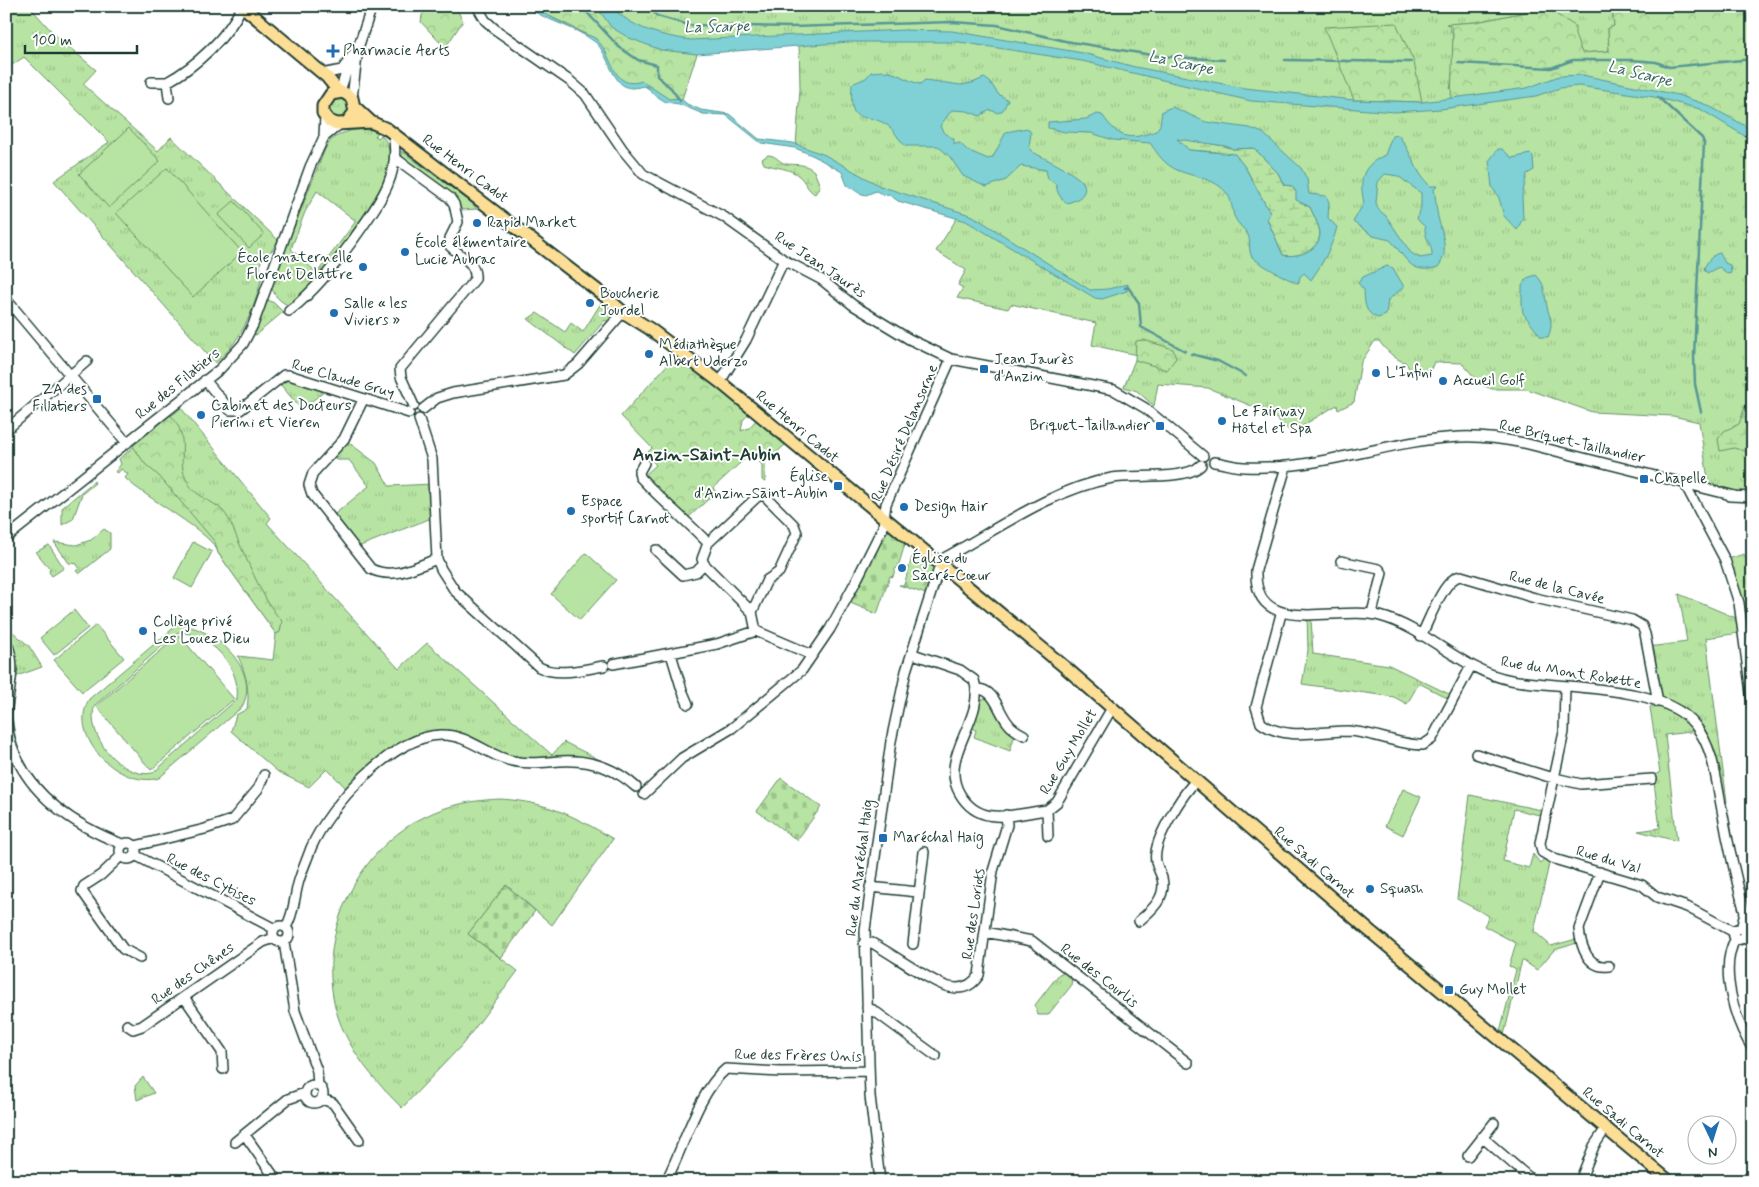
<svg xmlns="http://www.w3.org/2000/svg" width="1759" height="1187" viewBox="0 0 1759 1187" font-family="Mynerve,sans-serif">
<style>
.grass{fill:url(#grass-tufts);stroke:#6b906b;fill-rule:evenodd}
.forest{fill:url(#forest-crowns);stroke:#6b906b}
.wetland{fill:url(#wetland-marsh);stroke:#6b906b}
.cemetery{fill:url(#cemetery-stones);stroke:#6b906b}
.garden{fill:#b7e4a2;stroke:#6b906b;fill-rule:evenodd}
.water{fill:#7fd1d6;stroke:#599695;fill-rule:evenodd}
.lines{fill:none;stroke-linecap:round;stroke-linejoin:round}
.stream{stroke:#599695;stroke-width:2.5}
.minor-casing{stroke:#1f3d34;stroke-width:12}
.major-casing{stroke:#1f3d34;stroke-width:15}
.minor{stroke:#fff;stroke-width:9}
.major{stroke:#fcde96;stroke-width:11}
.poi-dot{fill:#1f6fb2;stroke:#fff;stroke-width:2}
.labels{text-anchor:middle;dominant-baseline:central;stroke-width:4;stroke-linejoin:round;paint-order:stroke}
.poi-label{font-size:15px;fill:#1f3d34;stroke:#fff;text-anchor:start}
.street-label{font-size:15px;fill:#1f3d34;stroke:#fff}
.water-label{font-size:16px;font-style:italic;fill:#37625c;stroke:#fff}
.quarter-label{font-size:18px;font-weight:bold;fill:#1f3d34;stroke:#fff}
</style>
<defs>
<pattern id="grass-tufts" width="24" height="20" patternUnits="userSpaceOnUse" patternTransform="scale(1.25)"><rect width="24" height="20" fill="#b7e4a2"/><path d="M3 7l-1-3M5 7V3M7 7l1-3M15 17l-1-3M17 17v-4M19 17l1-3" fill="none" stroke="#9dc48c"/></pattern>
<pattern id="forest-crowns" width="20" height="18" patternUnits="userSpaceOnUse" patternTransform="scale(1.25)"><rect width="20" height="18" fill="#b7e4a2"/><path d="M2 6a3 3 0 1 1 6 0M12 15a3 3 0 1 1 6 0" fill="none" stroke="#9dc48c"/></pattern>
<pattern id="wetland-marsh" width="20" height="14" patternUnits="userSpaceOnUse" patternTransform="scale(1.25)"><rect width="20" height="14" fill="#b7e4a2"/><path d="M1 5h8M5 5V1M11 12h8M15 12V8" fill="none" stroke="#9dc48c"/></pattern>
<pattern id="cemetery-stones" width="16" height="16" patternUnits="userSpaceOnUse" patternTransform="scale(1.25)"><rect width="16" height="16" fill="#b7e4a2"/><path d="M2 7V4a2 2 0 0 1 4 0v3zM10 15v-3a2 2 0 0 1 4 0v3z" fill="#9dc48c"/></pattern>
</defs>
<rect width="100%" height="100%" fill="#fff"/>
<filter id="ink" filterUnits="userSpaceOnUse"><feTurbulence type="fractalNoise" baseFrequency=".02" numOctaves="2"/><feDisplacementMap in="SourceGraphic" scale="10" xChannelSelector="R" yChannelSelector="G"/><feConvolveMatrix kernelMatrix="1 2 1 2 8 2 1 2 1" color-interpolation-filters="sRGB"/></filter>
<g filter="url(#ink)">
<path class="grass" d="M6,6H29L55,35L96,70L83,84L158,151L171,137L278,240C276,243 274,248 272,250C268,255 264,254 261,261C259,267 262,274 261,280C254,311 240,343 215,363L54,181L109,142L24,57L6,69Z
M604,6H1612L1614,26L1608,28L1609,51L1582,53C1574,33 1564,21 1546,8L1476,22L1447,24C1458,33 1453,74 1450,89H1537L1604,82L1717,112L1753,135V497L1709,485L1699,422L1673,416L1592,412L1527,389H1492L1473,381L1475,378L1462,363L1434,362L1430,371H1411L1405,362C1396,361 1384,348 1379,341H1375L1361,362L1354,402L1338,410L1337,405L1302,426L1305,432L1298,433V427H1293L1292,433L1271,414L1208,388L1158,384L1154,406L1137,391L1124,387L1137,355L1092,345L1096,323L1011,304L1008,309L957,298L963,288L958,285L966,270L936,251L957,218L849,173L796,146L800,89L799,42L656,41Z
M329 108a10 10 0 1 1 20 0a10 10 0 1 1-20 0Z
M368,129L378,132L375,136L378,138L381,135C419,170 320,283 289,305C280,303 273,294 271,285L325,149L331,140L340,134L353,130ZM317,191L356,221L317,273L291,249L305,212Z
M402,151L472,203L477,209L462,210L455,199L406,161L402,157Z
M268,300L274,303L283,312L256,335L253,334Z
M601,303L605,305L611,319L608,322L605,320L575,355L528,319L537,313L565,332L571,323L583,332Z
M289,380L324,392L301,409L280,384Z
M181,408L271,518L267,523L399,669L427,643L552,755L564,742L604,762V766L529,763L440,734L399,749L350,792L327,769L309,787L278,772L231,731L236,715L247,709C250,690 246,674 238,656L273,660L276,634L218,553C216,535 141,495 125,478L128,474L121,469L118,473L115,472L121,464L119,459Z
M344,439L376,463L389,486L433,484L434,517L355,548L330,518L369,486L349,460H336L331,455Z
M94,481L95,483L82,494L73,519L62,525V508Z
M104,529L110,533V549L79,574L76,571L79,568L77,564L69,563L54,542L76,545L91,540Z
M49,545L64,568L52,576L49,572L50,569L36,552Z
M1744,554L1753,570V708L1739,633L1706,638L1727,802L1722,809L1719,793L1698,731L1665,735L1677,841L1638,831L1660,828L1653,775L1660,773L1650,707L1658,702L1648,647L1687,642L1679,594L1736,618L1741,617L1725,560Z
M1307,614L1311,618L1313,654L1389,665L1449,694L1455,698L1453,701L1419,683L1407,704L1394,697L1302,684L1308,650Z
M6,626L29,646L42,667L17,676L11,710L16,741L7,746Z
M986,698L989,699L1015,734L1010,751L974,737L976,730L970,727L980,701Z
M1470,795L1541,810L1539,815L1514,809L1503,861L1529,868L1533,854L1540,863L1544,859L1549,864L1534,931L1551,946L1580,938L1577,943L1554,950L1537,970L1522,960L1504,1035L1500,1031L1516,970L1509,966L1516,943L1484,926L1489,916L1457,899Z
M501,799C547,802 575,816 613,839L552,925L506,885L468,934L518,971L462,1045L402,1108C380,1086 359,1063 345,1034C307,956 349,854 424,817C449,804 475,800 501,799Z
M1065,972L1072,977L1071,986L1048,1015H1038L1035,1005L1059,974Z"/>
<path class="forest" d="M428,6H455L463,21L445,48L421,22L422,15Z
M527,6H604L627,30L699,48L681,102L667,100L641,84C614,94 611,55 596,41C585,31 543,14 527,6Z
M1612,6H1753V135L1717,112L1604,82L1537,89L1451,103L1453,32L1451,26L1446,24L1476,22L1546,8L1575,26V35L1582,53L1609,51L1608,28L1614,26Z
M1396,23L1414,62L1422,102L1354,100L1324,27Z
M1144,340L1173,349L1176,358L1167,370L1135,360L1136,341Z
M676,355L750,413L743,420L741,431L749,428L757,419L786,444L765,463V482L762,480V465L751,453L713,488L716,492L689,517L675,507L645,475L656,465L646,454L652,448L621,416Z
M170,415C193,438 174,460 188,483C196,497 212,500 223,511C231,520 235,534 240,545C251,568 265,604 282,621L280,632L276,634L218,553L215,542L159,476L145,464L133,446Z
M143,1077L154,1093L137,1100L135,1086Z"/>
<path class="wetland" d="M1176,138L1225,146L1233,149L1254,148L1278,173L1284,185L1292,186L1305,205L1310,207C1313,214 1319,225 1320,233C1320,251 1297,258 1283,255L1267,219L1270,213L1245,167L1217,152L1188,150Z
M768,155C776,155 779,162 786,164C797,165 805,163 814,171L820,186L815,194C808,191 805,181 799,176C790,168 776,168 764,164L762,159Z
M1753,394V419L1747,444L1748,452L1734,448L1720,451L1718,439L1724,431L1739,424L1747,401Z"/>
<path class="cemetery" d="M890,531L905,544L898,567L895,569L893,577L890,576L877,614L848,602L884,532Z
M916,552L932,566L934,571L926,594L899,585H904L912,557Z
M781,778L821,807L797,840L757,811Z
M506,885L535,911L501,958L468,934Z"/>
<path class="garden" d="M129,128L160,161L109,208L79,174Z
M167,168L242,252L193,297L116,213Z
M234,201L264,234L249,248L218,215Z
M193,542L212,552L192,588L174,578Z
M586,553L616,580L580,620L551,594Z
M74,610L88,628L54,655L40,638Z
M96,625L124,658L82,692L54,660Z
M177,625C213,625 262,670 242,707L159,778C120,789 67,738 89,699ZM178,632C210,634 241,666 237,699L153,773C121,780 84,734 95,705Z
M179,635L234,699L151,770L96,706Z
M1403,789L1421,797L1403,835L1385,826Z"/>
<path class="water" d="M525,6H530C548,15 565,25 582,33C587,35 593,36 597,40C614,56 612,91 642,81L669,99L680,98L687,104L701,110L729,114L759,139L793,143L825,155L880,186L973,216L1090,290L1108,289L1128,284L1127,291L1102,299L1095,298L966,221L898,201L888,194L884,195L876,191L866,195L859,193L847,185L842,172L814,156L795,148L761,143L726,115L703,114L679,104L666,102L653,94L647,86C642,86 637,88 632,88C612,88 609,53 595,42C574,26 546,21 525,6Z
M596,6H611C632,29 662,36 691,40L904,30L952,31L1083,53L1135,67L1245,88L1354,100L1422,102L1527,88L1559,76L1582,75L1678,95L1707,105L1753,130V141L1700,109L1654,97L1579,86L1560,88L1536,96L1441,109L1395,112L1251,101L1082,61L959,42H849L697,54L661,50L629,38L611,27Z
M883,71C898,72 906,81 920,84L925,80L961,85L972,83L984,78L990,82L998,94L1008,100L1003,110L998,113L990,110L980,116L967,111L952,110L940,126L944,133L954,139V144L960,143L967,150L988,159L993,157L1006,132L1027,128L1031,133L1029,146L1031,151C1049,161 1067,168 1083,182C1089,194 1078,200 1067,203C1060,198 1057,193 1056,184L1048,179L1046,170L1021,166L1006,180L986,187L963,176L950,157L938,146H906C898,140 895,130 887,125C862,109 849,131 852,84L866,78L871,72Z
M1172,107L1206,122L1250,128L1263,133L1301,168L1307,179L1309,194L1326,196L1329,202L1328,218L1337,227C1332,247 1323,263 1311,280L1304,273L1300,277L1298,283C1292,282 1256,262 1252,257C1248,251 1251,241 1248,235C1244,228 1237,224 1234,216C1232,209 1232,202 1228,195C1215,175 1187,178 1170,166C1161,160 1156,151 1150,143L1113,140L1091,133L1065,132L1048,128V122L1086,119L1097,114L1102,115C1120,139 1128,141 1156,131L1160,125L1162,111ZM1177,139L1225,146L1233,149L1254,148L1278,173L1284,185L1292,186L1296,192V200L1310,207C1313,214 1319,225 1320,233C1320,251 1297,258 1283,255L1267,219L1270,213L1245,167L1235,154L1189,150Z
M1398,135C1412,151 1414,171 1430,186H1438L1434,189C1436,198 1436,208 1438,217C1442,234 1450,252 1438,267C1409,276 1406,256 1390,240L1373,236L1353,222L1364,203C1359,180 1361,166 1385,155L1392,136ZM1385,174L1398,176L1421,193V208L1417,219L1425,227C1424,238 1433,245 1432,256L1420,258L1411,253L1386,216L1379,210L1376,203L1378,182Z
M1498,149H1502L1512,158L1530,154L1533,157L1534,170L1527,174L1522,196L1523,218L1517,230L1504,216L1499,198L1492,187L1489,161Z
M1720,253L1725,263L1730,265L1731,273L1728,274L1719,267L1707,273L1704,269C1706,263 1712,254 1720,253Z
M1387,266L1393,268L1404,287L1388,300L1386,315L1378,318C1364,312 1365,305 1364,290L1358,283L1363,277Z
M1536,275C1545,284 1544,290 1546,301C1548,316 1555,322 1548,337H1541L1523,313L1522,306V286L1527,278Z"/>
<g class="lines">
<path class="stream" d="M581,6L619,47L638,60L657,65V76L671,88L680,101
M648,6L657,16L689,25L791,27L952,22L997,25L1065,41L1158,56L1224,60
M1285,60L1411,62
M1458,63L1551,68L1573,60H1631L1656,62L1669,67L1753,59
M1658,97L1702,138L1704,143L1694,356L1695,384L1701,412
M1125,288L1128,287L1139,303L1141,327L1185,351
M1191,354L1218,361L1246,376"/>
<g class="minor-casing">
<path id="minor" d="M477,6L485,20L496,30L570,81L585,94L623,150L643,174L724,217L784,260L822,280L853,305L909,339L951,359L1114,390L1145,408L1203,456
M322,74L342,70L358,48
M151,82H167
M340,91L350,61
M169,98L167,82C195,67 229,36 242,6
M352,98L358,48L372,6
M324,137L340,124
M395,158L450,198L454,204L458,222L450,238V246C460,256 477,263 475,279L400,369L401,377L414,406
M6,299L127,443
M289,311C315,291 334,266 353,240C376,207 402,177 393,134
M205,380L230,410H240L284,375H289L409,413
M720,382L746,340L784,260
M363,400L344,439L313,473L309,485L312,494L371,569C394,580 414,567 437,559
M423,409L437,398L453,393L564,375L578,364L623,312
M419,419L432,459L437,559L441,569L455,591L539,667C558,677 584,669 604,666
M6,430L87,361
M1214,462C1224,463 1234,467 1244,467C1318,471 1387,440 1460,437C1482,436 1503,439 1524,443L1735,496
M644,463L639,472L640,477C662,501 686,520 708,543L702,559L704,564L752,612L756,631
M1283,466L1285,470L1256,570C1253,640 1338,604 1380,616C1428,629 1462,671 1511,680C1560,689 1662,683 1695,725C1714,749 1716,780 1722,810C1728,844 1736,879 1745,913L1741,929
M1687,488L1725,560L1739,603L1753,708
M1730,496L1753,497
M6,538L220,369L243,344L253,325L310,167L324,137L325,116
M708,543L757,497L764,495L794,525L797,533L779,572L767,580L752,612
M656,550L683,575L696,572L704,564
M1341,561L1379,569L1382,573L1372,613
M1281,614L1256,707L1261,723C1285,741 1320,731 1348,731C1373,732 1398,745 1423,745L1432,739L1471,666
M1421,636C1429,621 1444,577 1461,576L1535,598L1632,620L1642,626L1645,634L1658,702
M6,641C18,666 8,690 6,716
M671,654L682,690L688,704
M913,654L960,670L974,680C987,718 937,756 960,794C980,828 1014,814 1047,810
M613,664L717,644L756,631L812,655
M1565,686L1564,732L1540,843L1542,852L1554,859L1642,885L1657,897L1687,907L1734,932
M977,689C995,689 998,711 1008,723C1012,729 1018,732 1024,735
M6,720C14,785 66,822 122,844
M1476,754L1546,776L1581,784L1652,779
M644,794L682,758L732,728L802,670L830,629L856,581L883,527L886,504L951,359
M1048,836L1047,810L1057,802L1112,708
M120 851a8 8 0 1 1 16 0a8 8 0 1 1-16 0Z
M135,846L205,829L232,820L258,789L264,775
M135,855L275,929
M121,856L101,875L84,886L82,891L123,949L140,958
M1600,872L1579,929C1581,947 1588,969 1609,966
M870,887L918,892
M1139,921C1152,910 1167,897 1162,878C1159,869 1154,863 1156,852C1158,834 1183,793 1196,781
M273 934a8 8 0 1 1 16 0a8 8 0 1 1-16 0Z
M286,927C294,914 294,899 298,884C301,872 307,860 311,848C329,806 392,736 441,735C470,734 490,759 518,762C532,764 546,762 560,761C589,759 615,768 636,787
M1733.5 934a5.5 5.5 0 1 1 11 0a5.5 5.5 0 1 1-11 0Z
M985,932L1032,941L1188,1063
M1743,937L1753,943
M1736,938C1718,968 1735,1022 1753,1049
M284,942L295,1011L317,1071L318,1086
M864,943H872C891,953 932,983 949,987C962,990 972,986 979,975L993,871L1007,825L1006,815
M913,944L924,852
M184,997L222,1052L223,1069
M867,1008L873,1010L936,1056
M127,1025L133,1029L142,1026L263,942L274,938
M305 1094a9 9 0 1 1 18 0a9 9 0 1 1-18 0Z
M322,1099L333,1103L359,1140
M245,1135L277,1181
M1482,1137L1533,1181
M235,1142L288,1099L305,1093
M1468,1156L1494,1123
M666,1181C683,1149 698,1092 726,1069L781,1072L869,1071
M880,1181L870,1096L865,930L891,741L906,671L940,565L946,557C999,528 1051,490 1112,478C1133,474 1187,481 1201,465
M1580,1181L1594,1146L1606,1128"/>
</g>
<g class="major-casing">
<path id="major" d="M242,6L327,77L339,92
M356,108L371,122L387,129L606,297L623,312L650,329L720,382L1066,668L1365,927L1669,1181
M347,122L355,112L352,98L343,92L331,94L323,106V113L329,121L337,124L371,122"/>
</g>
<use href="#minor" class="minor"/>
<use href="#major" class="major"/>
</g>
</g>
<g class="poi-dot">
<path d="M330.5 43.5h5v5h5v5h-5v5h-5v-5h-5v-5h5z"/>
<circle cx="477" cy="223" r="5"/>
<circle cx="405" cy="252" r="5"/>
<circle cx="363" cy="267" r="5"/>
<circle cx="590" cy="303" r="5"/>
<circle cx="334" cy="313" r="5"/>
<circle cx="649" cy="354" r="5"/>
<rect x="979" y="364" width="10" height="10" rx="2.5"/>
<circle cx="1376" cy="373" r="5"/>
<circle cx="1443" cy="381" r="5"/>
<rect x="92" y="394" width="10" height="10" rx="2.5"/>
<circle cx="201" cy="415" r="5"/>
<circle cx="1222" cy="421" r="5"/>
<rect x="1155" y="421" width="10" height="10" rx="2.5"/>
<rect x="1639" y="474" width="10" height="10" rx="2.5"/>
<rect x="833" y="481" width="10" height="10" rx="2.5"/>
<circle cx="904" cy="507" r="5"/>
<circle cx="571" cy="511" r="5"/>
<circle cx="902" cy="568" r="5"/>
<circle cx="143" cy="631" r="5"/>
<rect x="878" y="833" width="10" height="10" rx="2.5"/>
<circle cx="1370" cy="889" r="5"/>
<rect x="1444" y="985" width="10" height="10" rx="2.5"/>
</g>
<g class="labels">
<g class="poi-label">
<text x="343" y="51">Pharmacie Aerts</text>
<text x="487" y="223">Rapid Market</text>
<text x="415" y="243">École élémentaire<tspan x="415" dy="17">Lucie Aubrac</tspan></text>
<text x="353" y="258" text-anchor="end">École maternelle<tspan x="353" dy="17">Florent Delattre</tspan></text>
<text x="600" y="294">Boucherie<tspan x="600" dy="17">Jourdel</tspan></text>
<text x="344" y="304">Salle « les<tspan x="344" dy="17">Viviers »</tspan></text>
<text x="659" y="345">Médiathèque<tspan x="659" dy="17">Albert Uderzo</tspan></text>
<text x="994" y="360">Jean Jaurès<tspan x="994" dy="17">d'Anzin</tspan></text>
<text x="1386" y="373">L'Infini</text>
<text x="1453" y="381">Accueil Golf</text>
<text x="87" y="390" text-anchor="end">ZA des<tspan x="87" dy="17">Fillatiers</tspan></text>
<text x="211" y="406">Cabinet des Docteurs<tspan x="211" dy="17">Pierini et Vieren</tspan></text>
<text x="1232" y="412">Le Fairway<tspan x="1232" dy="17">Hôtel et Spa</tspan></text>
<text x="1150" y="426" text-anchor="end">Briquet-Taillandier</text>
<text x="828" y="477" text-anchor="end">Église<tspan x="828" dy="17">d'Anzin-Saint-Aubin</tspan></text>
<text x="1654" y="479">Chapelle</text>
<text x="581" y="502">Espace<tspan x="581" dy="17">sportif Carnot</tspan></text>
<text x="914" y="507">Design Hair</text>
<text x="912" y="559">Église du<tspan x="912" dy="17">Sacré-Cœur</tspan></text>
<text x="153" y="622">Collège privé<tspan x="153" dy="17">Les Louez Dieu</tspan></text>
<text x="893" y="838">Maréchal Haig</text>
<text x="1380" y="889">Squash</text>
<text x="1459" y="990">Guy Mollet</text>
</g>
<g class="street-label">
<text transform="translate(465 169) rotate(37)">Rue Henri Cadot</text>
<text transform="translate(820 265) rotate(34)">Rue Jean Jaurès</text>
<text transform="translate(343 379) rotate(16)">Rue Claude Gruy</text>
<text transform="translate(178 384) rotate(-39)">Rue des Filatiers</text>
<text transform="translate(797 427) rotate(40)">Rue Henri Cadot</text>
<text transform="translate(905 433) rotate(-67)">Rue Désiré Delansorne</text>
<text transform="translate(1572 442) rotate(13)">Rue Briquet-Taillandier</text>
<text transform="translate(1557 588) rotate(14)">Rue de la Cavée</text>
<text transform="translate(1571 673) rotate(9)">Rue du Mont Robette</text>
<text transform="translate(1069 752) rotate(-59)">Rue Guy Mollet</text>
<text transform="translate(1608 860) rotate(16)">Rue du Val</text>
<text transform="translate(1314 863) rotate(41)">Rue Sadi Carnot</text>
<text transform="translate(860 868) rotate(-83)">Rue du Maréchal Haig</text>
<text transform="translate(211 880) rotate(27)">Rue des Cytises</text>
<text transform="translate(974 914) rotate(-82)">Rue des Loriots</text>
<text transform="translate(193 974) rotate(-35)">Rue des Chênes</text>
<text transform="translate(1099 976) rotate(38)">Rue des Courlis</text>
<text transform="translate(798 1056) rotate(1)">Rue des Frères Unis</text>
<text transform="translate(1623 1123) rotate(40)">Rue Sadi Carnot</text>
</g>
<g class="water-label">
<text transform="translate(717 27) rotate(-1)">La Scarpe</text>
<text transform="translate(1181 63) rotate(12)">La Scarpe</text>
<text transform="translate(1640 74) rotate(14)">La Scarpe</text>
</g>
<g class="quarter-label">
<text x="707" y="455">Anzin-Saint-Aubin</text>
</g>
</g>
<rect width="1759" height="1187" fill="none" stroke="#fff" stroke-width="25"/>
<rect x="12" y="12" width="1734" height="1162" fill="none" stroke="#1f3d34" stroke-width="2" filter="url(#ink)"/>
<g transform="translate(1712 1140) rotate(176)"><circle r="24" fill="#ffffff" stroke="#a5b1ae"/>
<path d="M0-4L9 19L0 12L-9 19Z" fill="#1f6fb2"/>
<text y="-8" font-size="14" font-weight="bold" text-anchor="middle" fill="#1f3d34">N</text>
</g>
<path d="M25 45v8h112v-8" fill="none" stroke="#1f3d34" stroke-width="2.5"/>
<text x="32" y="45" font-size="15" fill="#1f3d34" stroke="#ffffff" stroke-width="4" paint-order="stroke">100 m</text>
</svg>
